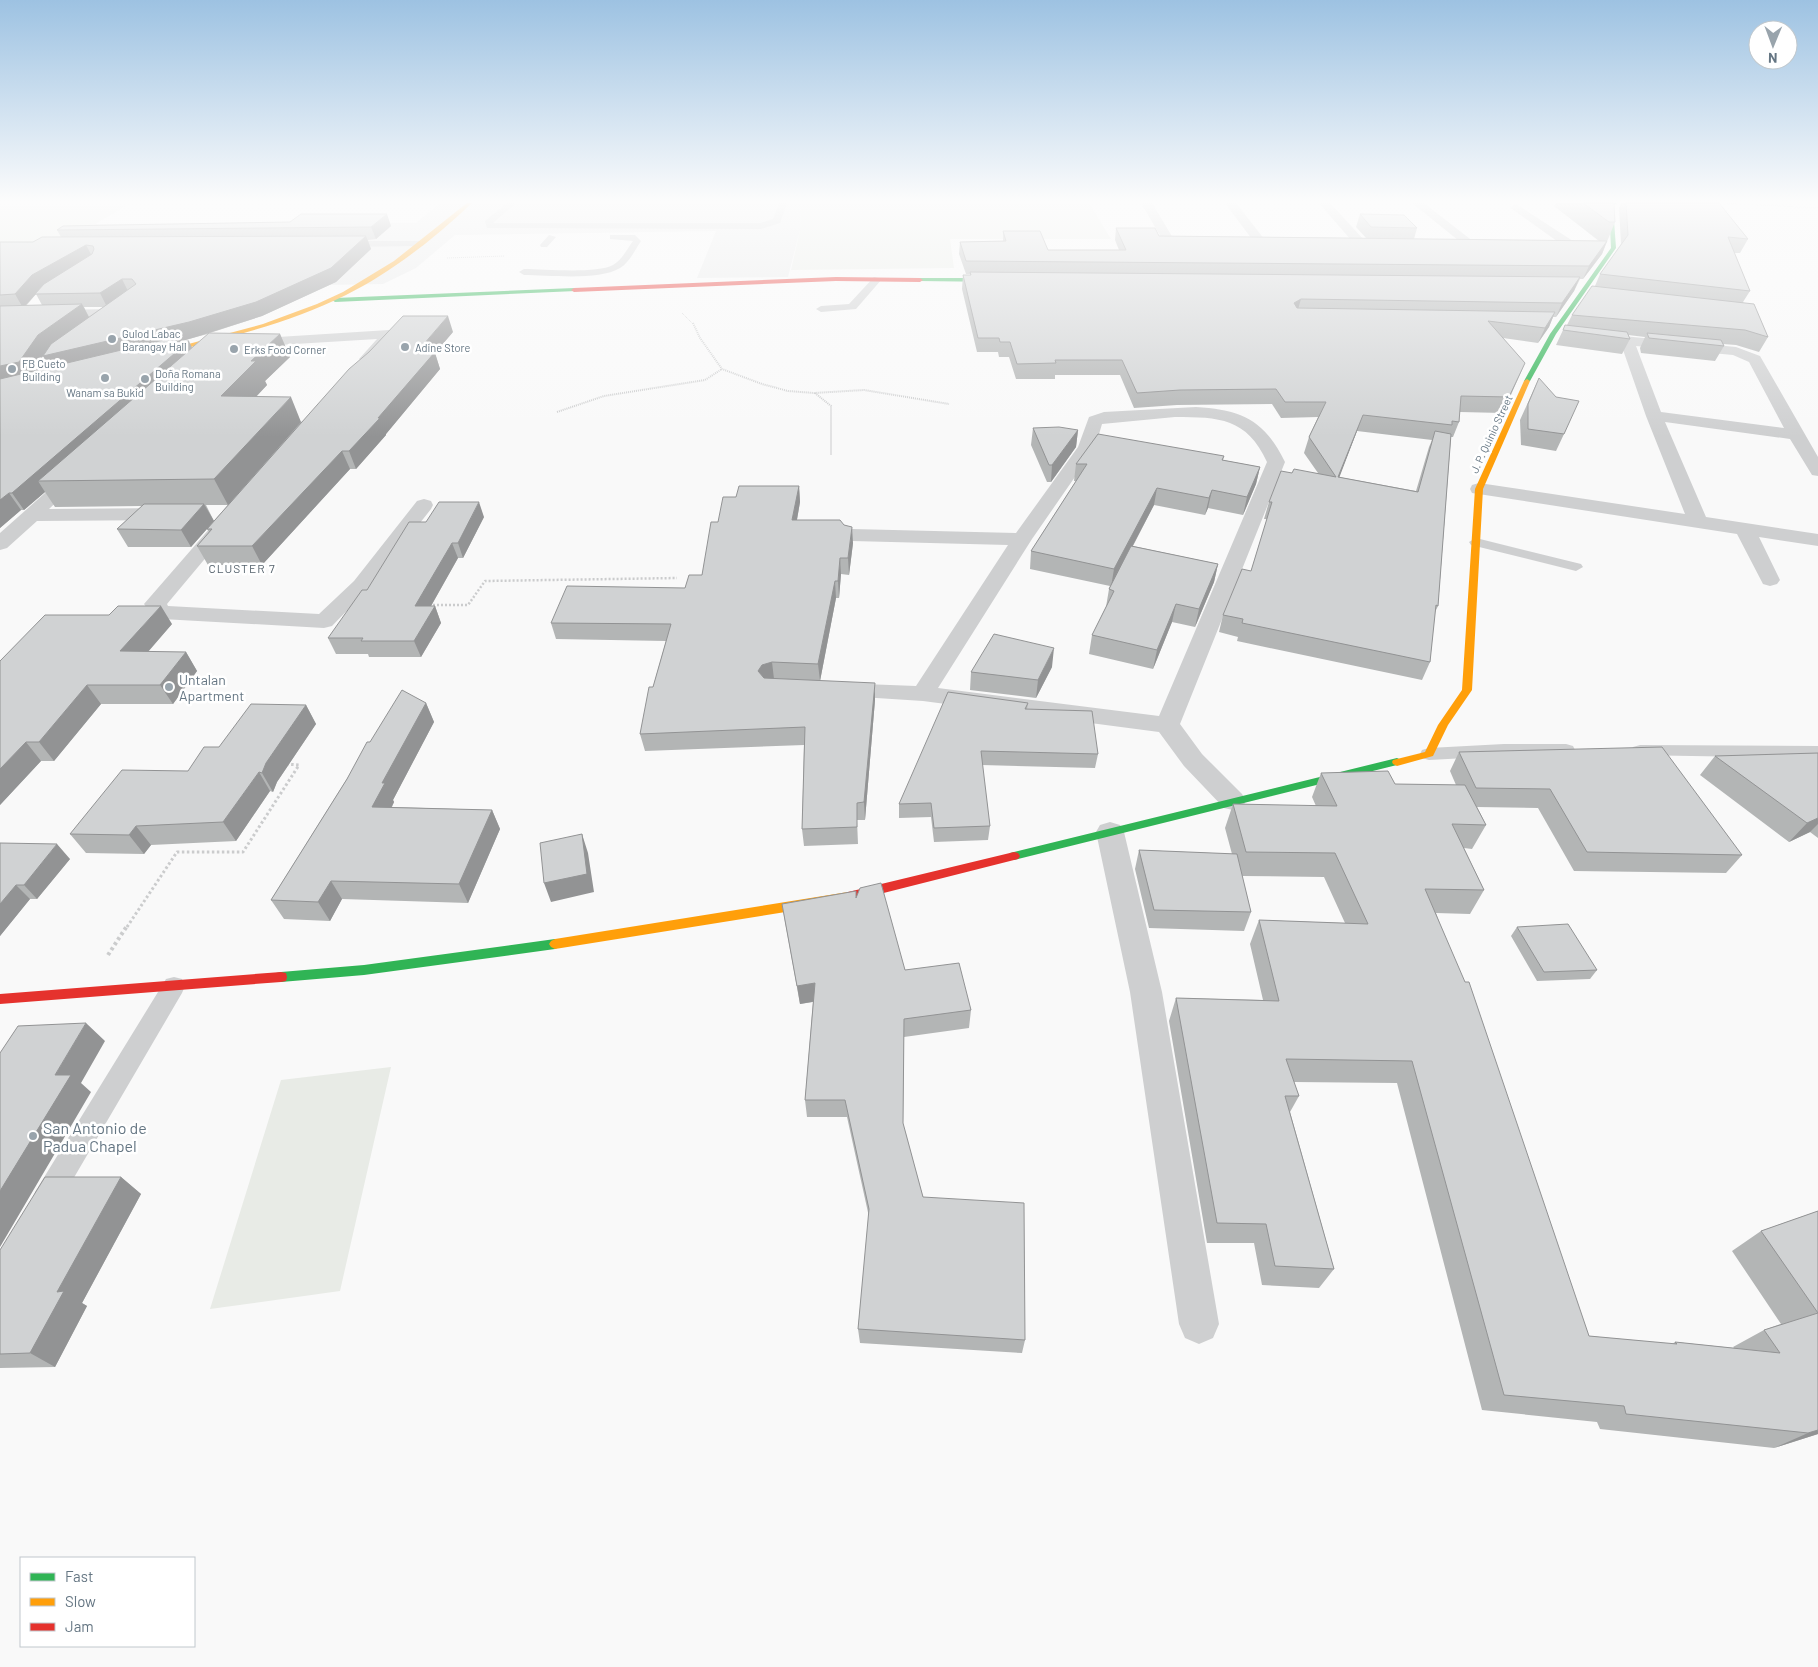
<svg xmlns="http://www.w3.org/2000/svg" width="1818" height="1667" viewBox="0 0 1818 1667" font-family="Barlow,sans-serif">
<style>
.built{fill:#e8e9e9}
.green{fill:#e8ebe6}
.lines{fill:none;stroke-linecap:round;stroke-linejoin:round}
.path-far4{stroke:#cbcccd;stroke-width:1;stroke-dasharray:1 1;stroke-linecap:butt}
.path-far3{stroke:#cbcccd;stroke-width:2;stroke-dasharray:1 1;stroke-linecap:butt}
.path-far2{stroke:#cbcccd;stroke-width:2.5;stroke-dasharray:2 2;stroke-linecap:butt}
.path-far1{stroke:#cbcccd;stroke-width:3;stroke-dasharray:2.5 2.5;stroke-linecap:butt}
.path{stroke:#cbcccd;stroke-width:4;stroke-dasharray:3 3;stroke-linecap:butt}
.lane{fill:#cecfd0;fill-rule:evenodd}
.street{fill:#cecfd0;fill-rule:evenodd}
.fast{fill:#30b455;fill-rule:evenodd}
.slow{fill:#ff9f0a;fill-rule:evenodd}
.jam{fill:#e5322d;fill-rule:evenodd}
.wall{fill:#b3b5b5;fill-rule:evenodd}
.shaded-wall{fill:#929394}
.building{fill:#d0d2d3;stroke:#929394}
.poi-dot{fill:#99a4ac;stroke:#fff;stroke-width:2}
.labels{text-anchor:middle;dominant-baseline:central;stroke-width:5;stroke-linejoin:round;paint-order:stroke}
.far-poi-label{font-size:11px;fill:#657683;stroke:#fff;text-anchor:start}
.far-street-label{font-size:11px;fill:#657683;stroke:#fff}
.far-neighbourhood-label{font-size:12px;letter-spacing:1px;fill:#57646e;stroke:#fff}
.poi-label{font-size:14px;fill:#657683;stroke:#fff;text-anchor:start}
.near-poi-label{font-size:16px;fill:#657683;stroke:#fff;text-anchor:start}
</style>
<rect width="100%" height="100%" fill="#f9f9f9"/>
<path class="built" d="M440,203H801L800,230L788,277L697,278L716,231L455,235L416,268L383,284L265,286L44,254L95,224L416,223Z"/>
<path class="green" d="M801,203H1089L1111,239H950L954,268L791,270L800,230Z
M0,206H126L44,254H0Z
M391,1067L340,1291L210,1309L281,1080Z"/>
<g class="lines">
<path class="path-far4" d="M1723,203L1818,208
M447,258L505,256
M682,313L693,324"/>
<path class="path-far3" d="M693,323L700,338L722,369L762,384L788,391L814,393L864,390L949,404
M815,393L831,406V455
M557,412L604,396L705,380L722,369"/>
<path class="path-far2" d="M429,605H468L485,581L677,578"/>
<path class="path-far1" d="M127,927L177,852H243L299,765L285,764"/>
<path class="path" d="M108,955L127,926"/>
<path class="lane" d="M507,203H516L493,223H760L773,219L779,203H787L780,223L761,229L487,228L485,221Z
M549,235L556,237L547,247H541L540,245Z
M610,235H635L641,241C635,250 629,263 620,268C599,281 549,275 524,275L519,272L524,269C544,269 596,274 613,265C622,260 627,249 633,241L610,239Z
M420,241L424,244L423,246L341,247L337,244L341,241Z
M874,277L882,279L856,309L821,312L816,309L821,306L849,304Z
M1476,538L1581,564L1583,567L1576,571L1471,545L1469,542Z
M1504,744H1566L1573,746L1575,750L1573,754L1566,756H1504L1429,760L1422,758L1420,754L1422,750L1429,748Z
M1640,745L1818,746V758L1633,755L1631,751L1633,747Z
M174,977L182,979L185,986L182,993L55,1210L45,1214L35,1210L32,1201L35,1192L166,979Z"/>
<path class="street" d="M1141,203H1152L1173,238L1200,239L1206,243L1200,247L1165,244Z
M1225,203H1236L1265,240L1267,243L1265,246H1257Z
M1319,203H1330L1365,241L1367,244L1365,247H1357Z
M1412,203H1424L1479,246L1473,250L1469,249Z
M1516,204L1576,243L1578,246L1576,249H1568L1512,209L1510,207Z
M111,309L118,313L116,316L59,358L41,386H29L27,383L48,352L96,317L0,319V311Z
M389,330L396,334L372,362L367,364L359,359L377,339L245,347L238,343L245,339Z
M1592,333L1736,347L1760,356L1818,457V476L1812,475L1790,439L1665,422L1706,517L1818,534V546L1759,537L1780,580L1777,584L1770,586L1763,584L1737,534L1472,493L1470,489L1472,485L1479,483L1685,514L1646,416L1621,344L1587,340L1585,337L1587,334ZM1636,346L1733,355L1749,362L1784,428L1661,412Z
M1196,407C1241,410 1264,419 1285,462L1180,724L1202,754L1242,794L1246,801L1242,808L1233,810L1224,808L1184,766L1159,732L923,701L830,695L826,690L830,685L838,683L916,686L1008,545L852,541L845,539L842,535L845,531L852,529L1016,533L1078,447L1089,417L1104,412ZM1175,417C1219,417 1247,418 1267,462L1159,716L938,688L1032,539L1095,448L1102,424Z
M78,468L84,469L87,473L49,509L170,508L177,510L180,514L177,518L170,520L37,521L7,548L0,550V533L72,469Z
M424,499L431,501L433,505L431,509L368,589L332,626L324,628L162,619L154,617L144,604L217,520H231L234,524L167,604L168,606L319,614L354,581L417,501Z
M1110,822L1120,825L1124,832L1162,992L1219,1324L1213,1338L1199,1344L1185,1338L1179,1324L1130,992L1096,832L1100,825Z"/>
<path class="fast" d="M1611,203H1617L1613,206L1616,248L1556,334L1530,381L1525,382L1524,381L1550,334L1611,248L1609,205Z
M920,278H1000L1003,280L1000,282L918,281Z
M574,288L576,291L335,302L332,300L335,298Z
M1397,758L1401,760L1402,762L1401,764L1014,860L1010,859L1008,856L1010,853L1014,852Z
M555,939L559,941L561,944L559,947L555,949L364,975L281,982L276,981L275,977L276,973L281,972L364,965Z"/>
<path class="slow" d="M467,203H472C435,238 392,272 346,295C286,325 219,340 154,356L151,354L263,324L317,304L343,292L394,261Z
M1527,379L1530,381L1483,489L1472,690L1448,725L1433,756L1397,766L1393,764L1392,762L1393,760L1425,752L1438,725L1462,690L1475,489L1524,381Z
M848,892L852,894L854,897L852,900L848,902L555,949L551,947L549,944L551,941L555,939Z"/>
<path class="jam" d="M836,277L920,278L923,280L920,282L836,281L574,292L571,290L574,288Z
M1014,852L1018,853L1020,856L1018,859L848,902L844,900L842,897L844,894L848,892Z
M281,972L286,973L287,977L286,981L281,982L0,1004V994Z"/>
</g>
<path class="wall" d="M1556,203H1614L1615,222L1602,254L1583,279H1580L1574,291L1556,317H1553L1549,327L1538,343L1503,338L1525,363L1503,413L1460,412L1459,422L1453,437H1451L1438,606L1435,612L1430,662L1422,680L1237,641L1238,637L1219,632L1223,615L1251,571L1267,519H1264L1269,502L1292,473H1318L1304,453L1309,437L1318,417L1281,418L1272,404L1177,405L1134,408L1120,375H1055V379H1016L1009,357H999L998,352H977L962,289L963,275H970V274H966L959,254L960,242L1003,241V231L1048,250H1119L1115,240L1116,228L1159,236L1366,238L1356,227L1360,214L1417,228L1414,239L1599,241L1554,206ZM1357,431L1432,440L1429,447L1416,491L1339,477Z
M1621,203H1719L1748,239L1740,253H1734L1750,291L1743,302L1768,337L1759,352L1736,345L1723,344L1724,346L1715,361L1641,353L1640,348L1645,337L1628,335L1630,339L1622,354L1556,345L1563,330L1567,325L1572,315L1595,286L1600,274L1621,244L1619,208Z
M391,226L376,239L368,240L371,249L336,282L262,316L210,333L280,334L290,357L265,381L267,385L256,397L301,422L453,332L435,353L440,369L386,434V435L356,469H350L262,565H208L197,546L209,532L207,529L228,505H206L214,521L191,547H128L117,529L142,506L55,507L45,492L24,510H21L0,528V242H33L61,237L57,230ZM36,294L42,305L26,306ZM84,307H103L89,317ZM208,334L192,348L182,341L196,337ZM47,350L43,356L50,367L33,371Z
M1539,378L1564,434L1556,451L1521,445L1520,420Z
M1033,428L1078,430L1076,447L1051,482H1047L1031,445Z
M1224,456L1223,460L1260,467L1256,484L1243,515L1208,508L1205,515L1154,505L1133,546L1218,564L1214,582L1195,627L1172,622L1153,669L1089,654L1092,635L1106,607L1109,589L1110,586L1030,569L1031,551L1076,481H1074L1076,464Z
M799,486L800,502L797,520L853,543L849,575L841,574L839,598H836L820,681L875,700L865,820H857L858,844L804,846L802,829L804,745L645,751L640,734L653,687L666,641L556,639L551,623L685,588L702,575L718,522L736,497Z
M484,517L463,558H458L431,606H435L441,623L421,657H369L368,654H336L328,638L367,590L426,522Z
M172,624L148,652H186L197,671L173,704H101L54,761H41L0,805V661Z
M1052,667L1036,698L970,690L971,672Z
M426,703L434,722L393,800L394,802L392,807L492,810L500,829L468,903L342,899L330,921L284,919L271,900L370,742Z
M1028,703L1027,709L1098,754L1095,768L982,765L990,826L988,840L934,842L931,817L899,818V804Z
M306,705L316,724L277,782L273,792L270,791L236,841L151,845L144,854L86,853L70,834L188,771L219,747Z
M1459,752L1742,855L1726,873L1574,871L1538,808L1477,807L1486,825L1472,849L1464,848L1484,890L1470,914L1436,913L1589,1336L1672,1344L1675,1342L1734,1348L1733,1347L1764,1330L1781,1324L1732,1251L1761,1231L1818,1211V1434L1774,1448L1600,1429L1597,1422L1482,1410L1397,1083L1294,1082L1299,1096L1290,1112L1334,1269L1319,1288L1262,1285L1254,1243H1207L1169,1021L1176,998L1263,1000L1250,944L1259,920L1345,923L1324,877L1242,876L1251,912L1244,931L1149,928L1135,869L1139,850L1232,854L1225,828L1233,804L1316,806L1312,797L1321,773L1395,784L1456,785L1450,771Z
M1818,753V838L1810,832L1789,842L1700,775L1715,756Z
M0,843L70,859L37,899H30L0,936Z
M857,896L905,970L971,1010L969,1028L904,1037L903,1125L923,1197L1025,1340L1022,1353L860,1343L858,1329L869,1217L847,1117H807L805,1100L813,1002L800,1004L785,922L782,904Z
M1517,927L1597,970L1590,979L1537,981L1511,936Z
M121,1177L141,1194L82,1303L87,1306L55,1367L0,1368V1250Z"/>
<path class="shaded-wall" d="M387,214L391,226L376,239L371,227Z
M366,236L371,249L336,282L262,316L196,337L182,341L185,345L189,341L196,357L38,481L45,492L24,510L12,493L53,372L43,356Z
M1607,241L1602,254L1583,279L1589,266Z
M86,245L93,258L35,294H36L23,308L15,294L32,275Z
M1580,277L1574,291L1556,317L1562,303Z
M122,279L129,293L107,307L100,293Z
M1301,299L1297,313L1294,303Z
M82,304L90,319L47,350L29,377L0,384V366L38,335Z
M1555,312L1549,327L1538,343L1545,328Z
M448,316L453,332L435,353L440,369L386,434V435L356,469L349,451L378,418L417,352Z
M280,334L290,357L265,381L267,385L233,421L221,396L251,361Z
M291,397L301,422L228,505L214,479Z
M1363,415L1357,431L1333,494L1338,477Z
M1078,430L1076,447L1051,482L1052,465Z
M342,451L350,469L262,565L252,546Z
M1260,467L1256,484L1243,515L1247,497Z
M799,486L800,502L794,536L792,520Z
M1157,488L1154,505L1111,587L1114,569Z
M1212,490L1208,508L1205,515L1209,498Z
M9,493L21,510L0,528V500Z
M479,502L484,517L463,558L458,543Z
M204,504L214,521L191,547L181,530Z
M852,527L853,543L849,575L848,558Z
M452,543L458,558L422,622L415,606Z
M840,558L841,574L839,598L838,581Z
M1218,564L1214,582L1195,627L1199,609Z
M835,581L836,598L820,681L818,664Z
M1176,604L1172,622L1153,669L1157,650Z
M161,606L172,624L132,670L120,651Z
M435,606L441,623L421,657L414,641Z
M1054,648L1052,667L1036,698L1038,680Z
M186,652L197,671L173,704L160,685Z
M772,662L774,679L765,682L758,671L762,665Z
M875,683V700L865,820L864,802Z
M87,685L101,704L54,761L39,742Z
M426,703L434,722L393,800L394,802L382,826L372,807L382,783Z
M306,705L316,724L277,782L273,792L262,773L266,763Z
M26,742L41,761L0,805V769Z
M259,772L270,791L236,841L223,822Z
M492,810L500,829L468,903L459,884Z
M1818,818V824L1810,832L1789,842L1807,823Z
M136,826L151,845L144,854L129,835Z
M582,834L588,853L594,892L551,902L544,883Z
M57,844L70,859L37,899L24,885Z
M331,881L342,899L330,921L318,902Z
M16,885L30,899L0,936V904Z
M815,983L817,1001L800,1004L797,986Z
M86,1023L105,1041L81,1083L91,1092L0,1247V1191L55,1075Z
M121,1177L141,1194L82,1303L87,1306L55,1367L30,1353L57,1292Z
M1818,1430V1434L1774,1448L1808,1433Z"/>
<path class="building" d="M1583,203H1614L1615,222H1609Z
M1626,203H1719L1748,239L1728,237L1750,291L1600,274L1628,235Z
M301,214H387L371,227L57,230L63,226L114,225L290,222Z
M1360,214L1404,215L1417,228L1371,227Z
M1116,228H1155L1159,236L1607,241L1589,266L966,261L960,242L1006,241L1003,231H1040L1048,250H1126Z
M366,236L331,268L256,302L189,322L43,356L51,344L136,284L132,279H122L100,293L35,294L44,284L92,254L94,249L93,246L86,245L32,275L15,294L0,295V242H33L42,237Z
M970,272L1580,277L1562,303L1301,299L1294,303L1297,308L1555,312L1545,328L1488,321L1525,363L1509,397L1461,396L1459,422L1452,421V425L1363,415L1338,477L1418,492L1435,431L1451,434L1438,606L1436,605L1430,662L1242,623L1243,619L1223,615L1242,569L1251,571L1272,502H1269L1281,471L1292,473L1294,469L1336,477L1309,437L1326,402H1285L1276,389L1180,390L1137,393L1122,360H1055L1056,363L1017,364L1010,342H1000L999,338H978L963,275H971Z
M1592,286L1754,304L1768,337L1745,330L1572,315Z
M82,304L38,335L19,362L0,366V306Z
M403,316H448L417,352H435L378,418H380L349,451H342L252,546H197L212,529H207L349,369L369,352Z
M1565,325L1627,332L1630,339L1563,330Z
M209,333L280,334L251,361H256L221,396L291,397L214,479L38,481Z
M1647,333L1721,340L1724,346L1649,338Z
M180,336L169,342L189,341L12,493H9L0,500V379Z
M1539,378L1556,397L1579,401L1564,434L1528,429V404Z
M1059,427L1078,430L1052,465H1049L1033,428Z
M1098,434L1224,456L1222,460L1260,467L1247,497L1212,490L1209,498L1157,488L1114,569L1031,551L1087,464H1076Z
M739,486H799L792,520H840L844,525L852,527L848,558H840L838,581H835L818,664L772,662L762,665L758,671L764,678L875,683L864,802L857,803V827L802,829L805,727L640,734L649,687H653L671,624L551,623L567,586L685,588L689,575H702L711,522H718L723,497H736Z
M439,502H479L458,543H452L415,606H435L414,641H361L363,638H328L362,590H367L409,522H426Z
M144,504H204L181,530L117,529Z
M1131,546L1218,564L1199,609L1176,604L1157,650L1092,635L1114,591L1109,589Z
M118,606H161L120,651L186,652L160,685H87L39,742H26L0,769V661L45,615H109Z
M994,634L1054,648L1038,680L971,672Z
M402,690L426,703L382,783H385L372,807L492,810L459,884L331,881L318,902L271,900L347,779L367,742H370Z
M948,692L1028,703L1025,709L1092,711L1098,754L981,751L990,826L934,828L931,803L899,804Z
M251,704L306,705L266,763L262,773L259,772L223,822L136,826L129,835L70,834L122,770L188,771L204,747H219Z
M1662,747L1742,855L1587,852L1550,789L1476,788L1459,752Z
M1818,753V818L1807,823L1715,756Z
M1388,771L1395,784L1465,785L1486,825L1452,824L1484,890L1425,889L1465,982H1469L1589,1336L1677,1344L1675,1342L1780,1353L1764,1330L1818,1313L1761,1231L1818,1211V1430L1808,1433L1626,1414L1624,1406L1504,1395L1412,1061L1286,1059L1299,1096H1285L1334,1269L1275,1266L1266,1224L1217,1223L1176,998L1279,1001L1259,920L1368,924L1335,853L1246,852L1233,804L1337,806L1321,773Z
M582,834L587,874L544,883L540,843Z
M0,843L57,844L24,885H16L0,904Z
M1139,850L1237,854L1251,912L1154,910Z
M881,883L905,970L959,963L971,1010L904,1019L903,1123L923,1197L1024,1203L1025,1340L858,1329L869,1209L845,1100H805L815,983L797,986L782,904L856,891V898L860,888Z
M1568,924L1597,970L1544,972L1517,927Z
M86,1023L55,1075H71L0,1191V1053L18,1026Z
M45,1177H121L57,1292L64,1291L30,1353L0,1354V1250Z"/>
<linearGradient id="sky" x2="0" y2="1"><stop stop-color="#9dc2e2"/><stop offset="0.46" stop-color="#fcfcfc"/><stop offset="1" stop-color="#fcfcfc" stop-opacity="0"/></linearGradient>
<rect width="1818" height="437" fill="url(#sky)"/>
<g class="poi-dot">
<circle cx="112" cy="339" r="5"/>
<circle cx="405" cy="347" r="5"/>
<circle cx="234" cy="349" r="5"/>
<circle cx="12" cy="369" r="5"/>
<circle cx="105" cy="378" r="5"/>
<circle cx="145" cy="379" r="5"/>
<circle cx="169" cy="687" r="5"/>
<circle cx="33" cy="1136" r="5"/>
</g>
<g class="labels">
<g class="far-poi-label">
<text x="122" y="333">Gulod Labac<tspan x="122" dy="13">Barangay Hall</tspan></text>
<text x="415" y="347">Adine Store</text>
<text x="244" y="349">Erks Food Corner</text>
<text x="22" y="363">FB Cueto<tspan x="22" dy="13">Building</tspan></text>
<text x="155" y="373">Doña Romana<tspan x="155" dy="13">Building</tspan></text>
<text x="105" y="392" text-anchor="middle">Wanam sa Bukid</text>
</g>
<g class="far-street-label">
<text transform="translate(1491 434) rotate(-65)">J. P. Quinio Street</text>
</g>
<g class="far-neighbourhood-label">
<text x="242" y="568">CLUSTER 7</text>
</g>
<g class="poi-label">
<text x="179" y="679">Untalan<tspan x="179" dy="16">Apartment</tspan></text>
</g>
<g class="near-poi-label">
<text x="43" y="1127">San Antonio de<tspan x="43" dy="18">Padua Chapel</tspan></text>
</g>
</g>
<rect x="20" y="1557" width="175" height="90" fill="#ffffff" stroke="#c1c8cd"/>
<rect x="30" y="1573" width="25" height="8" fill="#30b455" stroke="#c1c8cd"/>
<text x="65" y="1582" font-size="15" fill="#657683">Fast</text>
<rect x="30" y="1598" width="25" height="8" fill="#ff9f0a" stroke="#c1c8cd"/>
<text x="65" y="1607" font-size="15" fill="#657683">Slow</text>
<rect x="30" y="1623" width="25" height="8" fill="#e5322d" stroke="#c1c8cd"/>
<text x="65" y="1632" font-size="15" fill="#657683">Jam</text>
<g transform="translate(1773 45) rotate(181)"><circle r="24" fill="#ffffff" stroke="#c1c8cd"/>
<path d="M0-4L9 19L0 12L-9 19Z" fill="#99a4ac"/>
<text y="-8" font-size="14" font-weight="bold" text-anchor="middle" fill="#657683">N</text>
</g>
</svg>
